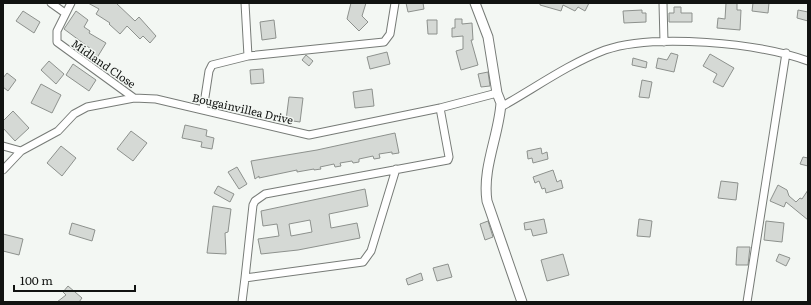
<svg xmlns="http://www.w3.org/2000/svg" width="811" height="305" viewBox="0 0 811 305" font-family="Literata,serif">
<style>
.building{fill:#d5d9d5;stroke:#8d918d;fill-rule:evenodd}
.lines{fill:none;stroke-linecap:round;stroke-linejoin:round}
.minor-casing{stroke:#777b77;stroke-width:9}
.tertiary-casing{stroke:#777b77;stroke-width:11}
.minor{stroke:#fff;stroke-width:7}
.tertiary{stroke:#fff;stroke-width:9}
.labels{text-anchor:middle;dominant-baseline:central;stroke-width:3;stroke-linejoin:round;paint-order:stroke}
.street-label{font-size:11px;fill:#111311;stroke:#f3f7f3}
</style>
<rect width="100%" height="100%" fill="#f3f7f3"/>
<path class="building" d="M88,3H116L135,21L139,17L156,36L150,43L143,36L140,39L127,26L120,34L109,24L110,23L96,14L99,9Z
M351,3H366L362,16L368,22L359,31L347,19Z
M406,3H423L424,9L408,12Z
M540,3H589L585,11L578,7L575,11L563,5L561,11L540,5Z
M726,3H737V10H741L740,30L717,28L718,18L725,19Z
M753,3H769L768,13L752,11Z
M674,7H681V13H692V22H669V13H674Z
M642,10V13H646V22L624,23L623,11Z
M798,10L808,12V21L797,18Z
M23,11L40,22L34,33L16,21Z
M76,11L88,20L84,27L90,31L89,33L106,43L95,61L87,56L91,49L64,29Z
M455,19H462V24L472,23L473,40H471L478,65L461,70L456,51L463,49V36L452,37V28H455Z
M274,20L276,38L262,40L260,22Z
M427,20H437V34H428Z
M387,52L390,64L370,69L367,57Z
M671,53L678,55L674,72L656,68L658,58L667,60Z
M710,54L734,68L723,87L713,82L717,74L703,66Z
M306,55L313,61L309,66L302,60Z
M633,58L647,62L646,68L632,65Z
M49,61L64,74L56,84L41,70Z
M73,64L96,80L89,91L66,75Z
M263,69L264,83L251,84L250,70Z
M488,72L490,86L481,87L478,74Z
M7,73L16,80L8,91L3,87V78Z
M642,80L652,82L649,98L639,97Z
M41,84L61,95L52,113L31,103Z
M372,89L374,106L355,108L353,92Z
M289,97L303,98L300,122L286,120Z
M13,111L29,128L15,141L3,128V121Z
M185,125L207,130L206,136L214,138L212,149L201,147L202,142L182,138Z
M131,131L147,143L133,161L117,149Z
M395,133L399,153L392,154V152L379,154L380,158L374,159L373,156L359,159V162L353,163L352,161L340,163L341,166L335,167L334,164L320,167L321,169L314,170V169L297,172V170L259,178V176L255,179L251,161L317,150Z
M61,146L76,158L62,176L47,163Z
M541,148L542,154L547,152L548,159L533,163L532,158L528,159L527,151Z
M803,157L808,158V166L800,164Z
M237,167L247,184L239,189L228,172Z
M553,170L557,182L561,180L563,188L546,193L545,188L542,189L539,181L535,183L533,177Z
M721,181L738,183L736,200L718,198Z
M778,185L787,190L789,196L796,202L800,198L802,199L808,190V220L786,202L784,207L770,201Z
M218,186L234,194L230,202L214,193Z
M365,189L368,206L329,214L331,228L357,223L360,238L298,250L261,254L258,239L279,236L277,224L263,226L261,211ZM310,220L312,232L291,236L289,224Z
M213,206L231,209L228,232L225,233L226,254L207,253Z
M544,219L547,233L533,236L531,229L525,230L524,223Z
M639,219L652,221L650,237L637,236Z
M488,221L493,237L485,240L480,224Z
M766,221L784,223L782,242L764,240Z
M72,223L95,230L92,241L69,234Z
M3,234L23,239L19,255L3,251Z
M737,247H750L748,265H736Z
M563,254L569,275L547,281L541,260Z
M779,254L790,258L786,266L776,261Z
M448,264L452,277L437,281L433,268Z
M421,273L423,280L408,285L406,279Z
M68,286L82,298L79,302H57L66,295L63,292Z"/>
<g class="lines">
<g class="minor-casing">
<path id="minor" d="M51,3L65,13
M71,3L57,31V42L134,98
M245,3L248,56
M663,3L664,42
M501,107C535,88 568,64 605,50C654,33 759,43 808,61
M203,110L209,71L212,65L248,56L384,42L390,34L395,3
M3,146L21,151
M396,169L371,251L363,262L245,278L253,205L255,201L265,194L448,160L449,157L440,108
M3,170L21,151L58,131L74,114L87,107L134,98L156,99L309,135L440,108L497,93
M242,302L245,278
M747,302L786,53"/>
</g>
<g class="tertiary-casing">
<path id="tertiary" d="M475,3L488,37L497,93L501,103C499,135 482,168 487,201L522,302"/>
</g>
<use href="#minor" class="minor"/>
<use href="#tertiary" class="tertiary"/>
</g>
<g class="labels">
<g class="street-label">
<text transform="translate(104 63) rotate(35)">Midland Close</text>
<text transform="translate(243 108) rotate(13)">Bougainvillea Drive</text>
</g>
</g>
<rect width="811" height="305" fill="none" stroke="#111311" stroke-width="8"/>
<path d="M14 285v6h121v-6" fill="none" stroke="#111311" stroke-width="2"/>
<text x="20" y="285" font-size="12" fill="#111311" stroke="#f3f7f3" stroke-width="3" paint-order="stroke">100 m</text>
</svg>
